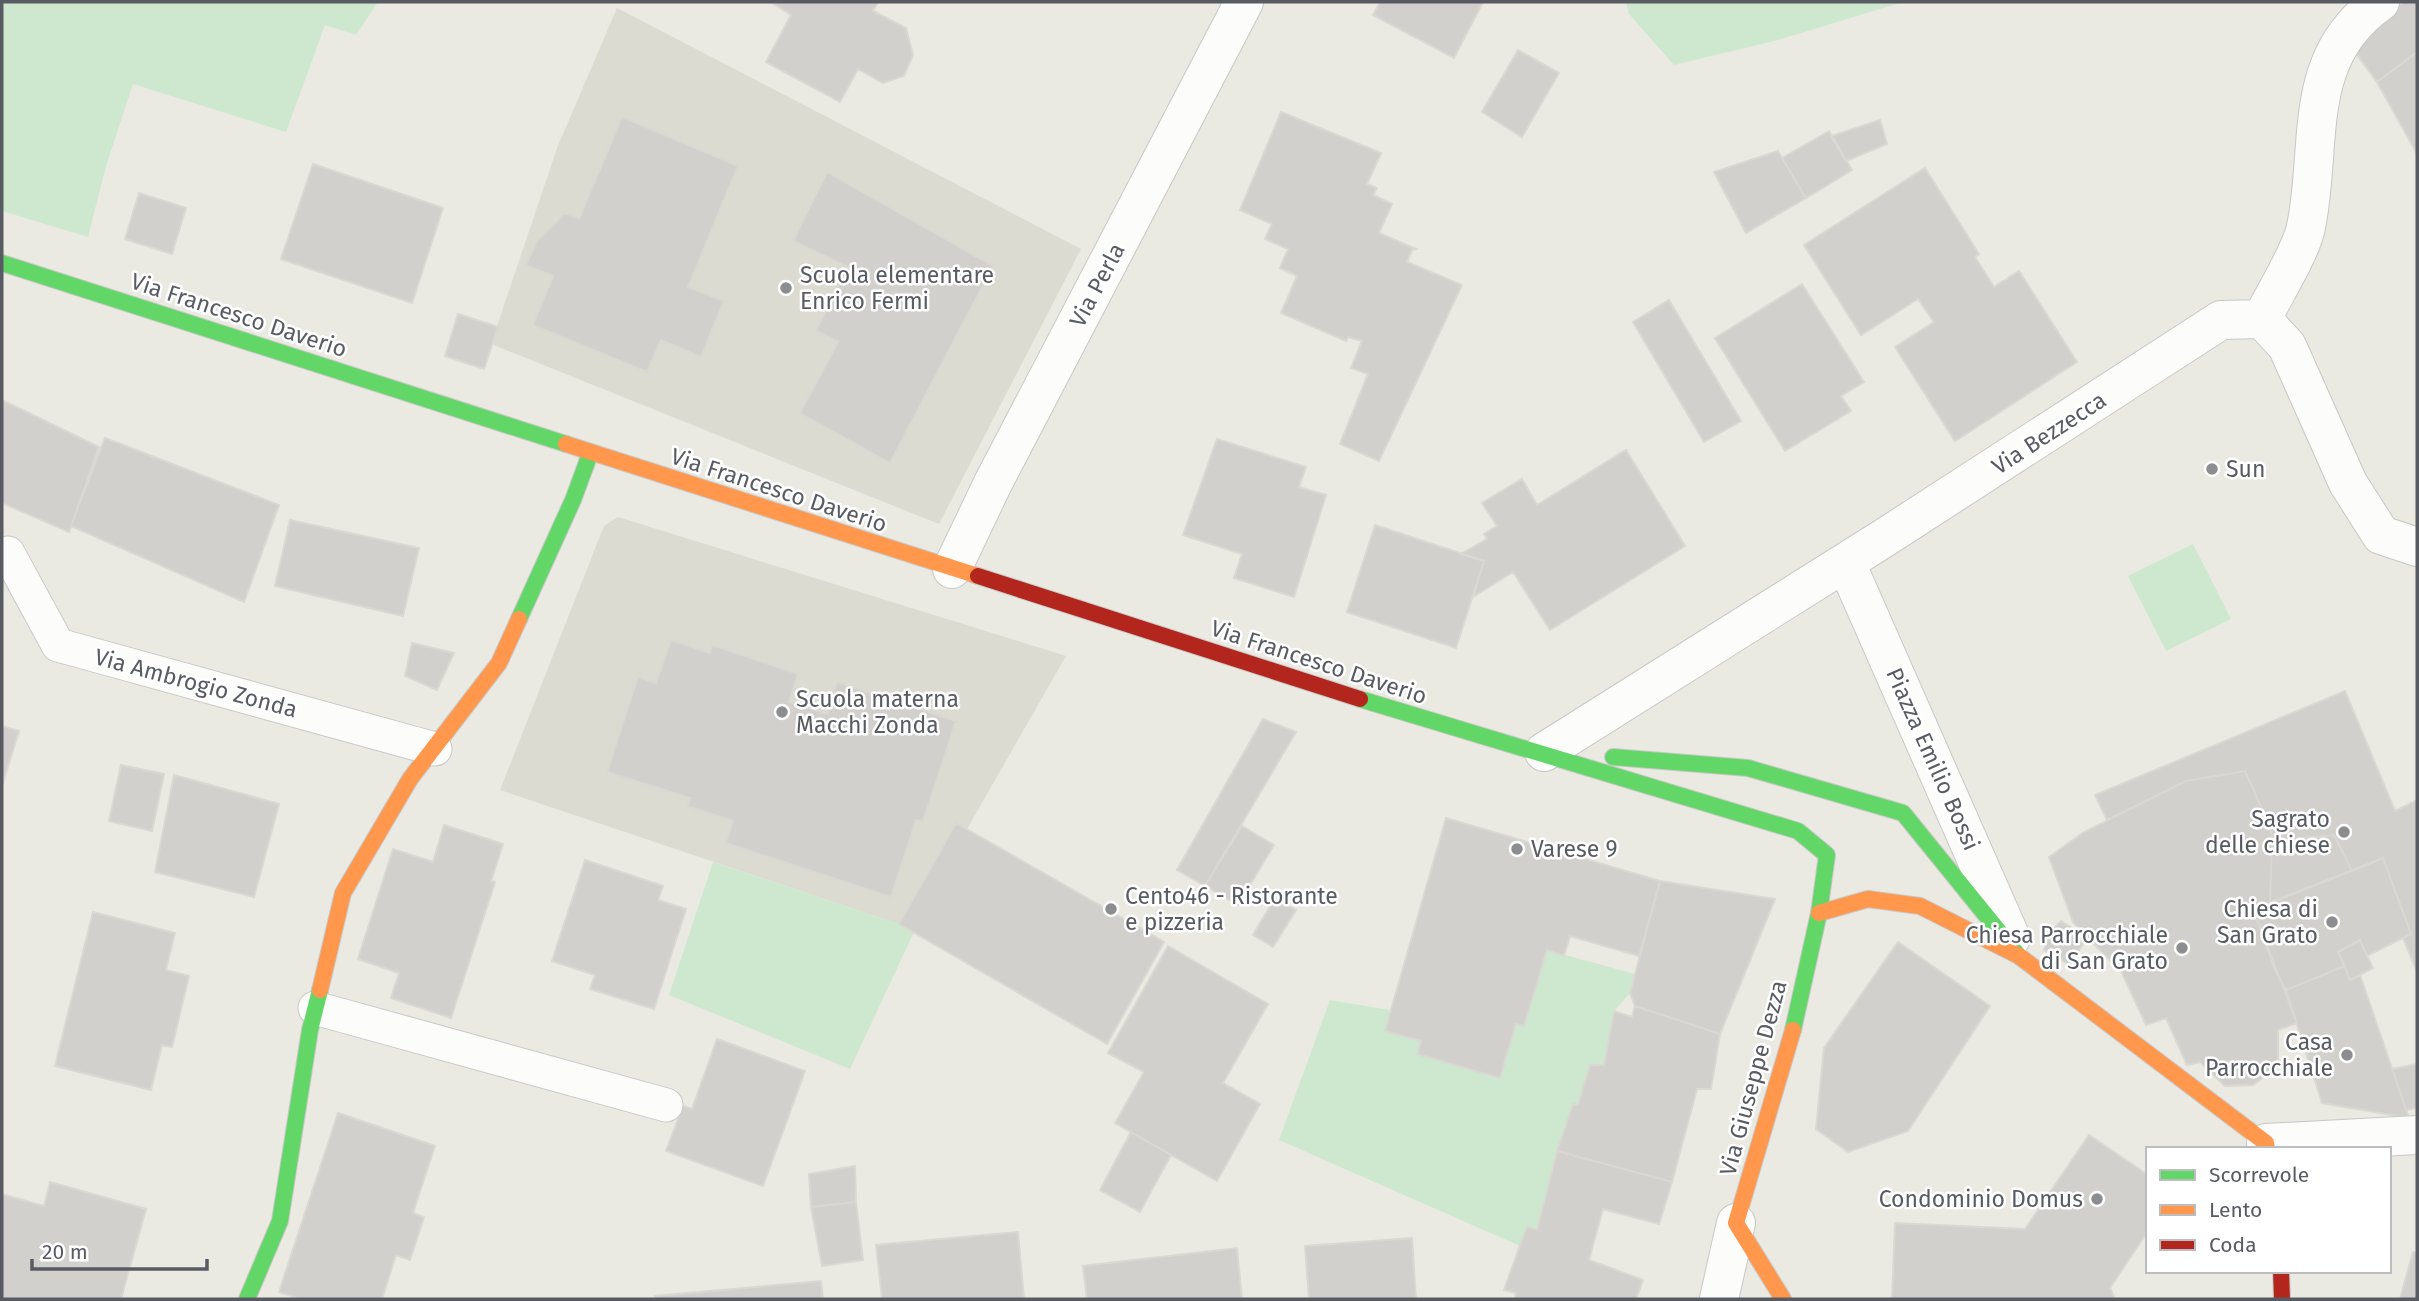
<svg xmlns="http://www.w3.org/2000/svg" width="2419" height="1301" viewBox="0 0 2419 1301" font-family="'Fira Sans',sans-serif">
<style>
.education{fill:#dcdbd1}
.green{fill:#cee8cf}
.building{fill:#d1d0cc;stroke:#d9d8d2;stroke-width:2}
.lines{fill:none;stroke-linecap:round;stroke-linejoin:round}
.lane-casing{stroke:#c7c8c6;stroke-width:35}
.street-casing{stroke:#c7c8c6;stroke-width:40}
.fast-casing{stroke:#c8c8c7;stroke-width:18}
.slow-casing{stroke:#c8c8c7;stroke-width:18}
.jam-casing{stroke:#c8c8c7;stroke-width:18}
.lane{stroke:#fcfcfb;stroke-width:33}
.street{stroke:#fcfcfb;stroke-width:38}
.fast{stroke:#63d668;stroke-width:16}
.slow{stroke:#ff974d;stroke-width:16}
.jam{stroke:#b3261e;stroke-width:16}
.poi-dot{fill:#8b8d8f;stroke:#fff;stroke-width:2.5}
.labels{text-anchor:middle;dominant-baseline:central;stroke-width:5;stroke-linejoin:round;paint-order:stroke}
.poi-label{font-size:23px;fill:#585b62;stroke:#fff;text-anchor:start}
.street-label{font-size:23px;fill:#585b62;stroke:#fff}
</style>
<rect width="100%" height="100%" fill="#eae9e2"/>
<path class="education" d="M617,8L1081,249L939,524L491,344L557,148Z
M618,517L1066,656L967,829L956,824L899,924L500,790L604,526Z"/>
<path class="green" d="M2,2H378L356,35L325,25L286,132L133,84L106,166L88,237L2,211Z
M1626,2H1903L1778,40L1674,65L1629,14Z
M2193,544L2231,619L2166,651L2128,576Z
M713,862L899,924L914,932L850,1069L669,995Z
M1547,950L1635,974L1630,993L1614,1011L1604,1065L1578,1105H1572L1557,1151L1537,1230L1527,1226L1520,1246L1279,1140L1330,1000L1390,1010L1385,1031L1421,1041L1417,1054L1500,1078L1516,1024L1525,1026Z"/>
<path class="building" d="M771,2H878L873,11L906,28L913,55L904,76L883,83L858,69L840,102L766,62L791,15Z
M1380,2H1483L1454,58L1373,15Z
M2404,2H2417V52L2377,82L2348,42Z
M1518,50L1559,73L1522,137L1482,112Z
M2417,52V154L2377,82Z
M1281,112L1381,153L1367,184L1377,188L1373,195L1392,204L1379,233L1416,249L1412,250L1407,262L1462,285L1379,461L1340,444L1368,374L1351,368L1362,341L1348,337L1346,341L1281,313L1297,276L1280,268L1288,249L1265,239L1272,224L1240,210Z
M622,117L738,166L688,287L724,301L701,357L661,340L647,372L533,325L553,276L526,265L537,241L565,213L579,219Z
M1880,120L1887,144L1846,161L1831,136Z
M1829,131L1852,170L1806,198L1782,158Z
M1778,151L1806,198L1746,233L1714,172Z
M313,164L443,208L412,303L281,259Z
M1925,168L1979,254L1975,257L1994,287L2019,271L2077,362L1955,441L1895,347L1934,322L1918,299L1861,335L1804,245Z
M827,172L993,266L890,463L800,413L838,342L816,330L848,267L793,241Z
M139,193L186,208L172,254L125,239Z
M1802,284L1864,382L1841,396L1851,411L1785,451L1715,338Z
M1669,300L1741,421L1704,442L1633,322Z
M458,314L498,327L484,369L445,356Z
M2,400L99,447L69,532L2,503Z
M105,438L279,505L244,602L71,526Z
M1217,439L1306,467L1299,487L1326,495L1294,597L1234,578L1242,554L1183,535Z
M1626,450L1685,546L1550,630L1513,572L1473,597L1484,561L1461,554L1487,539L1484,534L1497,526L1482,503L1522,479L1537,505Z
M290,520L419,548L403,616L275,586Z
M1375,525L1484,561L1456,648L1347,612Z
M671,640L710,653L712,645L798,674L789,702L827,714L837,682L956,721L923,821L916,820L891,897L726,843L733,821L687,806L691,798L607,772L638,677L656,683Z
M412,643L454,653L437,690L405,676Z
M2345,691L2395,811L2417,800V972L2403,938L2411,934L2383,858L2352,871L2334,835L2272,841L2271,829L2245,771L2186,781L2107,820L2095,795Z
M1263,719L1296,732L1205,886L1177,870Z
M2,726L19,731L2,786Z
M121,765L164,774L152,831L109,821Z
M2245,771L2271,829L2272,841L2270,903L2253,909L2297,1023L2278,1030V1066L2253,1085L2225,1086L2200,1062L2187,1065L2166,1018L2146,1025L2122,973L2073,922L2049,857L2084,832L2186,781Z
M174,775L279,804L254,897L155,872Z
M1446,818L1660,881L1639,956L1570,936L1564,956L1547,950L1524,1026L1516,1024L1500,1078L1417,1054L1421,1041L1385,1031Z
M956,823L1164,942L1107,1044L899,924Z
M444,825L503,844L491,881L495,882L451,1018L391,998L399,973L358,959L393,849L433,862Z
M1242,826L1274,845L1238,905L1205,886Z
M2334,835L2352,871L2270,903L2272,841Z
M2383,858L2411,934L2367,956L2360,940L2338,952L2345,966L2286,990L2275,970L2253,909Z
M585,860L663,886L658,900L686,909L654,1009L590,989L595,975L552,961Z
M1660,881L1775,899L1720,1034L1635,1006L1630,993Z
M1275,898L1296,910L1273,947L1253,935Z
M93,912L175,933L166,970L189,976L172,1047L162,1045L151,1090L55,1066Z
M2061,921L2075,930L2083,944L2070,965L2044,950L2050,932Z
M2360,940L2373,968L2350,980L2338,952Z
M1898,942L1990,1006L1908,1131L1848,1152L1816,1129L1824,1048Z
M1168,946L1268,1004L1223,1083L1260,1104L1217,1181L1115,1123L1144,1072L1108,1053Z
M2345,966L2350,980L2360,975L2409,1118L2322,1103L2286,990Z
M1635,1006L1720,1034L1711,1089H1697L1672,1182L1557,1151L1573,1104L1578,1105L1590,1065H1604L1614,1011L1632,1017Z
M717,1039L805,1071L763,1186L666,1151L683,1106L692,1109Z
M2417,1064V1108L2406,1110L2392,1069Z
M338,1113L435,1146L413,1213L424,1217L410,1260L396,1255L382,1299H301L279,1292Z
M1131,1132L1171,1155L1140,1212L1100,1190Z
M2089,1135L2148,1175V1231L2110,1288L2115,1299H1892L1895,1223L2025,1229Z
M1557,1151L1672,1182L1659,1224L1603,1209L1589,1260L1643,1280L1636,1299H1515L1516,1293L1504,1290L1527,1226L1537,1230Z
M855,1166L856,1202L811,1207L809,1174Z
M50,1182L146,1209L121,1299H2V1194L44,1206Z
M856,1202L863,1260L822,1266L811,1207Z
M1018,1232L1024,1299H882L876,1245Z
M1412,1238L1416,1299H1309L1305,1246Z
M1237,1248L1242,1299H1087L1083,1266Z
M2413,1252L2417,1253V1299H2400Z
M821,1281L823,1299H656L655,1296Z"/>
<g class="lines">
<g class="lane-casing">
<path id="lane" d="M8,553L58,645L435,749
M315,1008L666,1105"/>
</g>
<g class="street-casing">
<path id="street" d="M2262,319C2274,294 2301,252 2306,227C2323,144 2300,58 2380,2
M2262,319L2287,346L2348,483L2381,535L2417,547
M1846,563L2011,938
M952,569L993,483L1244,2
M1544,752L1884,538L2221,320L2262,319
M2266,1143L2417,1135
M1719,1299L1736,1223"/>
</g>
<g class="fast-casing">
<path id="fast" d="M2,263L566,444
M519,619L573,500L590,454
M1360,699L1798,831L1827,855L1819,913L1793,1030
M1613,757L1748,768L1903,813L2019,956
M247,1299L280,1221L310,1030L320,990"/>
</g>
<g class="slow-casing">
<path id="slow" d="M566,444L978,576
M1819,913L1868,899L1920,906L2019,956L2266,1143L2267,1149
M320,990L343,893L410,779L499,663L519,619
M1783,1299L1736,1223L1793,1030"/>
</g>
<g class="jam-casing">
<path id="jam" d="M978,576L1360,699
M2281,1271L2282,1299"/>
</g>
<use href="#lane" class="lane"/>
<use href="#street" class="street"/>
<use href="#fast" class="fast"/>
<use href="#slow" class="slow"/>
<use href="#jam" class="jam"/>
</g>
<g class="poi-dot">
<circle cx="786" cy="288" r="7"/>
<circle cx="2212" cy="469" r="7"/>
<circle cx="782" cy="712" r="7"/>
<circle cx="2344" cy="832" r="7"/>
<circle cx="1517" cy="849" r="7"/>
<circle cx="1111" cy="909" r="7"/>
<circle cx="2332" cy="922" r="7"/>
<circle cx="2182" cy="948" r="7"/>
<circle cx="2347" cy="1055" r="7"/>
<circle cx="2097" cy="1199" r="7"/>
</g>
<g class="labels">
<g class="poi-label">
<text x="800" y="275">Scuola elementare<tspan x="800" dy="26">Enrico Fermi</tspan></text>
<text x="2226" y="469">Sun</text>
<text x="796" y="699">Scuola materna<tspan x="796" dy="26">Macchi Zonda</tspan></text>
<text x="2330" y="819" text-anchor="end">Sagrato<tspan x="2330" dy="26">delle chiese</tspan></text>
<text x="1531" y="849">Varese 9</text>
<text x="1125" y="896">Cento46 - Ristorante<tspan x="1125" dy="26">e pizzeria</tspan></text>
<text x="2318" y="909" text-anchor="end">Chiesa di<tspan x="2318" dy="26">San Grato</tspan></text>
<text x="2168" y="935" text-anchor="end">Chiesa Parrocchiale<tspan x="2168" dy="26">di San Grato</tspan></text>
<text x="2333" y="1042" text-anchor="end">Casa<tspan x="2333" dy="26">Parrocchiale</tspan></text>
<text x="2083" y="1199" text-anchor="end">Condominio Domus</text>
</g>
<g class="street-label">
<text transform="translate(1097 285) rotate(-62)">Via Perla</text>
<text transform="translate(239 315) rotate(18)">Via Francesco Daverio</text>
<text transform="translate(2049 433) rotate(-33)">Via Bezzecca</text>
<text transform="translate(779 490) rotate(18)">Via Francesco Daverio</text>
<text transform="translate(1319 662) rotate(18)">Via Francesco Daverio</text>
<text transform="translate(196 683) rotate(15)">Via Ambrogio Zonda</text>
<text transform="translate(1933 759) rotate(66)">Piazza Emilio Bossi</text>
<text transform="translate(1753 1078) rotate(-75)">Via Giuseppe Dezza</text>
</g>
</g>
<rect width="2419" height="1301" fill="none" stroke="#585b62" stroke-width="7"/>
<rect x="2146" y="1147" width="245" height="126" fill="#ffffff" stroke="#bcbdc0" stroke-width="2"/>
<rect x="2160" y="1170" width="35" height="10" fill="#63d668" stroke="#bcbdc0" stroke-width="2"/>
<text x="2209" y="1182" font-size="21" fill="#585b62">Scorrevole</text>
<rect x="2160" y="1205" width="35" height="10" fill="#ff974d" stroke="#bcbdc0" stroke-width="2"/>
<text x="2209" y="1217" font-size="21" fill="#585b62">Lento</text>
<rect x="2160" y="1240" width="35" height="10" fill="#b3261e" stroke="#bcbdc0" stroke-width="2"/>
<text x="2209" y="1252" font-size="21" fill="#585b62">Coda</text>
<path d="M32 1259v10h175v-10" fill="none" stroke="#585b62" stroke-width="3.5"/>
<text x="42" y="1259" font-size="21" fill="#585b62" stroke="#ffffff" stroke-width="5" paint-order="stroke">20 m</text>
</svg>
